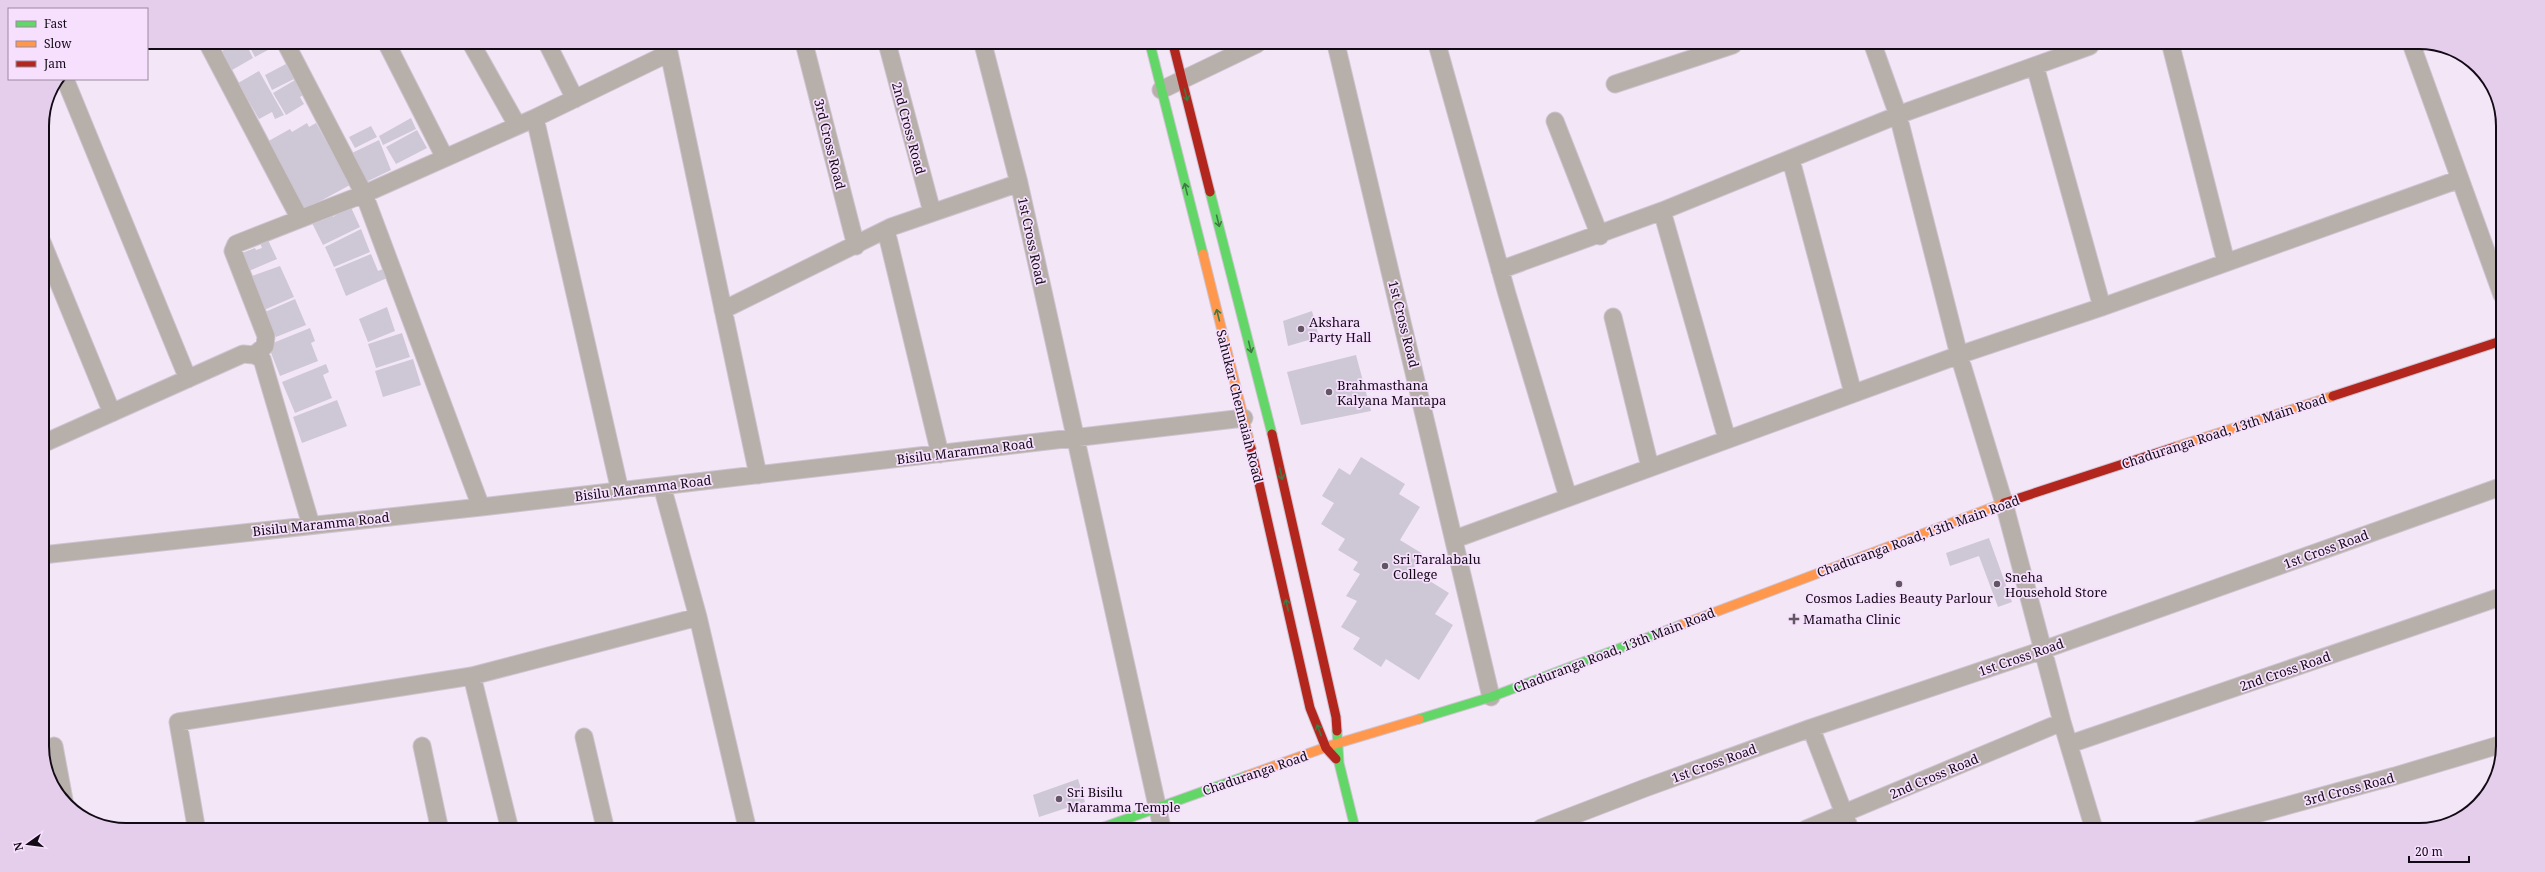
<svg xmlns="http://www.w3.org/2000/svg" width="2545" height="872" viewBox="0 0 2545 872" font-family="'Noto Serif',serif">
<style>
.building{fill:#cec8d6}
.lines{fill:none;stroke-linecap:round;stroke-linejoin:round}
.street-casing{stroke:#cec4d1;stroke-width:19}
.fast-casing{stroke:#cec4d1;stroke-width:11}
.slow-casing{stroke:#cec4d1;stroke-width:11}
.jam-casing{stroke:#cec4d1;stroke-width:11}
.street{stroke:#b7afa9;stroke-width:17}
.fast{stroke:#63d668;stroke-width:9}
.slow{stroke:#ff974d;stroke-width:9}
.jam{stroke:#b3261e;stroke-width:9}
.oneway{stroke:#3f7a42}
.poi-dot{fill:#615763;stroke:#f7dffe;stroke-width:1.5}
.labels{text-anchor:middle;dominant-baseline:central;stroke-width:3.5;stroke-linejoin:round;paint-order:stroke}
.street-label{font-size:13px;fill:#120a14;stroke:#f7dffe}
.poi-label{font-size:13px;fill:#120a14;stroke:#f7dffe;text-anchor:start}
.rim{fill:none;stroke:#120a14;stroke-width:2}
</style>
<rect width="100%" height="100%" fill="#f3e6f7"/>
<path class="building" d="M237,42H245L253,58L232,70L222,51Z
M247,42H276L277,45L255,57Z
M286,64L294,79L272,90L265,75Z
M259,71L284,115L275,119L272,112L259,119L238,83Z
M295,80L303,95L300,97L304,104L286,115L273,93Z
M411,118L416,129L383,145L379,136Z
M307,123L309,127L316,123L350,185L302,211L265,143L290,129L292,132Z
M371,126L377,137L355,148L349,137Z
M417,130L427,148L396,164L386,147Z
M379,140L391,170L366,182L352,153Z
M349,203L360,227L323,245L311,221L320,217L323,221V218L331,213L333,217L336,215L335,210Z
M361,229L370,252L334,267L325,247Z
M268,240L277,259L249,271L242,253L255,248L256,250L262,248L260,243Z
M371,254L378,271L383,269L387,278L346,296L335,269Z
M280,266L294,297L264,310L249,277Z
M295,299L306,325L276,337L265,312Z
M387,307L395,331L368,342L359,319Z
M1312,311L1319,337L1288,346L1283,321Z
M310,328L315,341L311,343L318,361L280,376L268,345Z
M402,333L410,357L376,368L368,344Z
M1356,355L1371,411L1301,425L1287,372Z
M413,359L421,385L383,397L375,371Z
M326,364L329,372L323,375L332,398L295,413L282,382Z
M337,400L347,426L302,443L293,417Z
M1361,457L1405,484L1399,494L1420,507L1400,540L1423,554L1412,570L1449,593L1435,614L1453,625L1419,680L1386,659L1381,667L1353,649L1360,638L1341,627L1357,601L1346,596L1360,574L1353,570L1358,562L1338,550L1345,539L1321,524L1334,503L1322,496L1339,468L1350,475Z
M1989,538L2012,602L1998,607L1979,556L1950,566L1946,553Z
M1078,779L1085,802L1039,817L1033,795Z"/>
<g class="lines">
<g class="street-casing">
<path id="street" d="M207,42L300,219
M285,42L364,194L481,507
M386,42L445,158
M471,43L517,125
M547,43L575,99
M667,43L758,475
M804,43L856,246
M887,43L932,212
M983,44L1019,183L1162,828
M1336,44L1491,697
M1437,44L1507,294L1568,497
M1873,45L1898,115L1959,355L2004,503L2062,722L2094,829
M2171,46L2226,262
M2412,46L2502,295
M2035,66L2102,307
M65,79L188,379
M1615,84L1733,45
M1161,90L1257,44
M1555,121L1600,236
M1791,160L1853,393
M1662,211L1727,439
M886,230L940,454
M42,242L112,413
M1500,270L1662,211L1898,115L2090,46
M723,310L891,227L1019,183
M1613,317L1650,467
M254,355L265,346L266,336L233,251L236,244L364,194L535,118
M42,444L243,354L254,355L262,359L311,525
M662,486L698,617L747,827
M620,491L535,118L669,53
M1455,539L1959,355L2102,307L2460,179
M42,555L481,507L1244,418
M472,676L509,826
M1811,728L1850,829
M584,737L605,827
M2070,744L2500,597
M54,746L64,800
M422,746L439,826
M196,826L178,722L472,676L698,617
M1541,828L1645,788L1811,728L2043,650L2500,487
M1806,829L2062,722
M2198,830L2395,776L2499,745"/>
</g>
<g class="fast-casing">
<path id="fast" d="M1150,44L1203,254
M1210,192L1272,434
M1419,719L1491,697L1681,625
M1337,731L1339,763L1355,828
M1104,827L1246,776"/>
</g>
<g class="slow-casing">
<path id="slow" d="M1203,254L1251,448
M2175,447L2333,396
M1681,625L2004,503
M1246,776L1332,745L1419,719"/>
</g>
<g class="jam-casing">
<path id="jam" d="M1173,44L1210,192
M2333,396L2501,341
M1272,434L1336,717L1337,731
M1251,448L1310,708L1326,748L1336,759
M2004,503L2175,447"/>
</g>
<use href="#street" class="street"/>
<use href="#fast" class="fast"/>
<use href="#slow" class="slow"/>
<use href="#jam" class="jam"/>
</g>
<defs><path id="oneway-shaft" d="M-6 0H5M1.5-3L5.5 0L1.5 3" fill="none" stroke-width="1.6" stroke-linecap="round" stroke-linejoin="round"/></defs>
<g class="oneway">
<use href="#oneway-shaft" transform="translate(1186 95) rotate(76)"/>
<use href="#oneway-shaft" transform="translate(1186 189) rotate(-104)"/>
<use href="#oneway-shaft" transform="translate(1218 221) rotate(76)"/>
<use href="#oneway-shaft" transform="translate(1218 315) rotate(-104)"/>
<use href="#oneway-shaft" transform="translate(1250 347) rotate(76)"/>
<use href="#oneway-shaft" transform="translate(1281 474) rotate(77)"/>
<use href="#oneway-shaft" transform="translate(1287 605) rotate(-103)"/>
<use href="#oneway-shaft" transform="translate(1319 730) rotate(-111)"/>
</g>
<g class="poi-dot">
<circle cx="1301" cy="329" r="4"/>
<circle cx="1329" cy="392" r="4"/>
<circle cx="1385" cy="566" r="4"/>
<circle cx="1899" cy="584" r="4"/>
<circle cx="1997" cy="584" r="4"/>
<path d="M1792 613h4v4h4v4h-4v4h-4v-4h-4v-4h4z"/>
<circle cx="1059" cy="799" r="4"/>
</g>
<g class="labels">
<g class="street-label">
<text transform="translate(909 128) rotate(75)">2nd Cross Road</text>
<text transform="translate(830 144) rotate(76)">3rd Cross Road</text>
<text transform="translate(1032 241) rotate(78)">1st Cross Road</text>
<text transform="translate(1404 324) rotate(76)">1st Cross Road</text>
<text transform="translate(1240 406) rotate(76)">Sahukar Chennaiah Road</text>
<text transform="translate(2224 431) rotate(-18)">Chaduranga Road, 13th Main Road</text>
<text transform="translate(965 451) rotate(-7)">Bisilu Maramma Road</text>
<text transform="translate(643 488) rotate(-7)">Bisilu Maramma Road</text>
<text transform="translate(321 524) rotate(-6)">Bisilu Maramma Road</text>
<text transform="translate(1918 536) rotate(-20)">Chaduranga Road, 13th Main Road</text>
<text transform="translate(2326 549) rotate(-20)">1st Cross Road</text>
<text transform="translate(1614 650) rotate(-21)">Chaduranga Road, 13th Main Road</text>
<text transform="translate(2021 657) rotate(-19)">1st Cross Road</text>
<text transform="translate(2285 671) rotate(-19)">2nd Cross Road</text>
<text transform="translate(1714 763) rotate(-20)">1st Cross Road</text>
<text transform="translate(1255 773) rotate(-19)">Chaduranga Road</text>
<text transform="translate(1934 776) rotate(-23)">2nd Cross Road</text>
<text transform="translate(2349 789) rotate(-15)">3rd Cross Road</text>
</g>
<g class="poi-label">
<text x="1309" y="322">Akshara<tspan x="1309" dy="15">Party Hall</tspan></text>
<text x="1337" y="385">Brahmasthana<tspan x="1337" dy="15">Kalyana Mantapa</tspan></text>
<text x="1393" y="559">Sri Taralabalu<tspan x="1393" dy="15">College</tspan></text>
<text x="2005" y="577">Sneha<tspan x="2005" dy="15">Household Store</tspan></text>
<text x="1899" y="598" text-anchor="middle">Cosmos Ladies Beauty Parlour</text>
<text x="1803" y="619">Mamatha Clinic</text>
<text x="1067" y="792">Sri Bisilu<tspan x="1067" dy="15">Maramma Temple</tspan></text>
</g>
</g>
<path d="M0 0H2545V872H0ZM126 49H2419A77 77 0 0 1 2496 126V746A77 77 0 0 1 2419 823H126A77 77 0 0 1 49 746V126A77 77 0 0 1 126 49Z" fill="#e5ceeb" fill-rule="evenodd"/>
<path class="rim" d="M126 49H2419A77 77 0 0 1 2496 126V746A77 77 0 0 1 2419 823H126A77 77 0 0 1 49 746V126A77 77 0 0 1 126 49Z"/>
<rect x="8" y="8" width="140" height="72" fill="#f7dffe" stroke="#9b8aa0"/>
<rect x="16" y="21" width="20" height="6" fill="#63d668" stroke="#9b8aa0"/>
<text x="44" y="28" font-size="12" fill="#120a14">Fast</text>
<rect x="16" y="41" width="20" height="6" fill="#ff974d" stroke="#9b8aa0"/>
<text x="44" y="48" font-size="12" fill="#120a14">Slow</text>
<rect x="16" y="61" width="20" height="6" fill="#b3261e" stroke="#9b8aa0"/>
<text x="44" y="68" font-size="12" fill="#120a14">Jam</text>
<g transform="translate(28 844) rotate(256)" stroke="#f7dffe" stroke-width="3" paint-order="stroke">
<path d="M0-3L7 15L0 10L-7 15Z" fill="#120a14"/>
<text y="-6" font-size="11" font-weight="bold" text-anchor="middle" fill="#120a14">N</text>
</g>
<path d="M2409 856v6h60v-6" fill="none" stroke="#120a14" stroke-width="2"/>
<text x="2415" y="856" font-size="12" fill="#120a14" stroke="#f7dffe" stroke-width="3" paint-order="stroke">20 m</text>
</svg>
